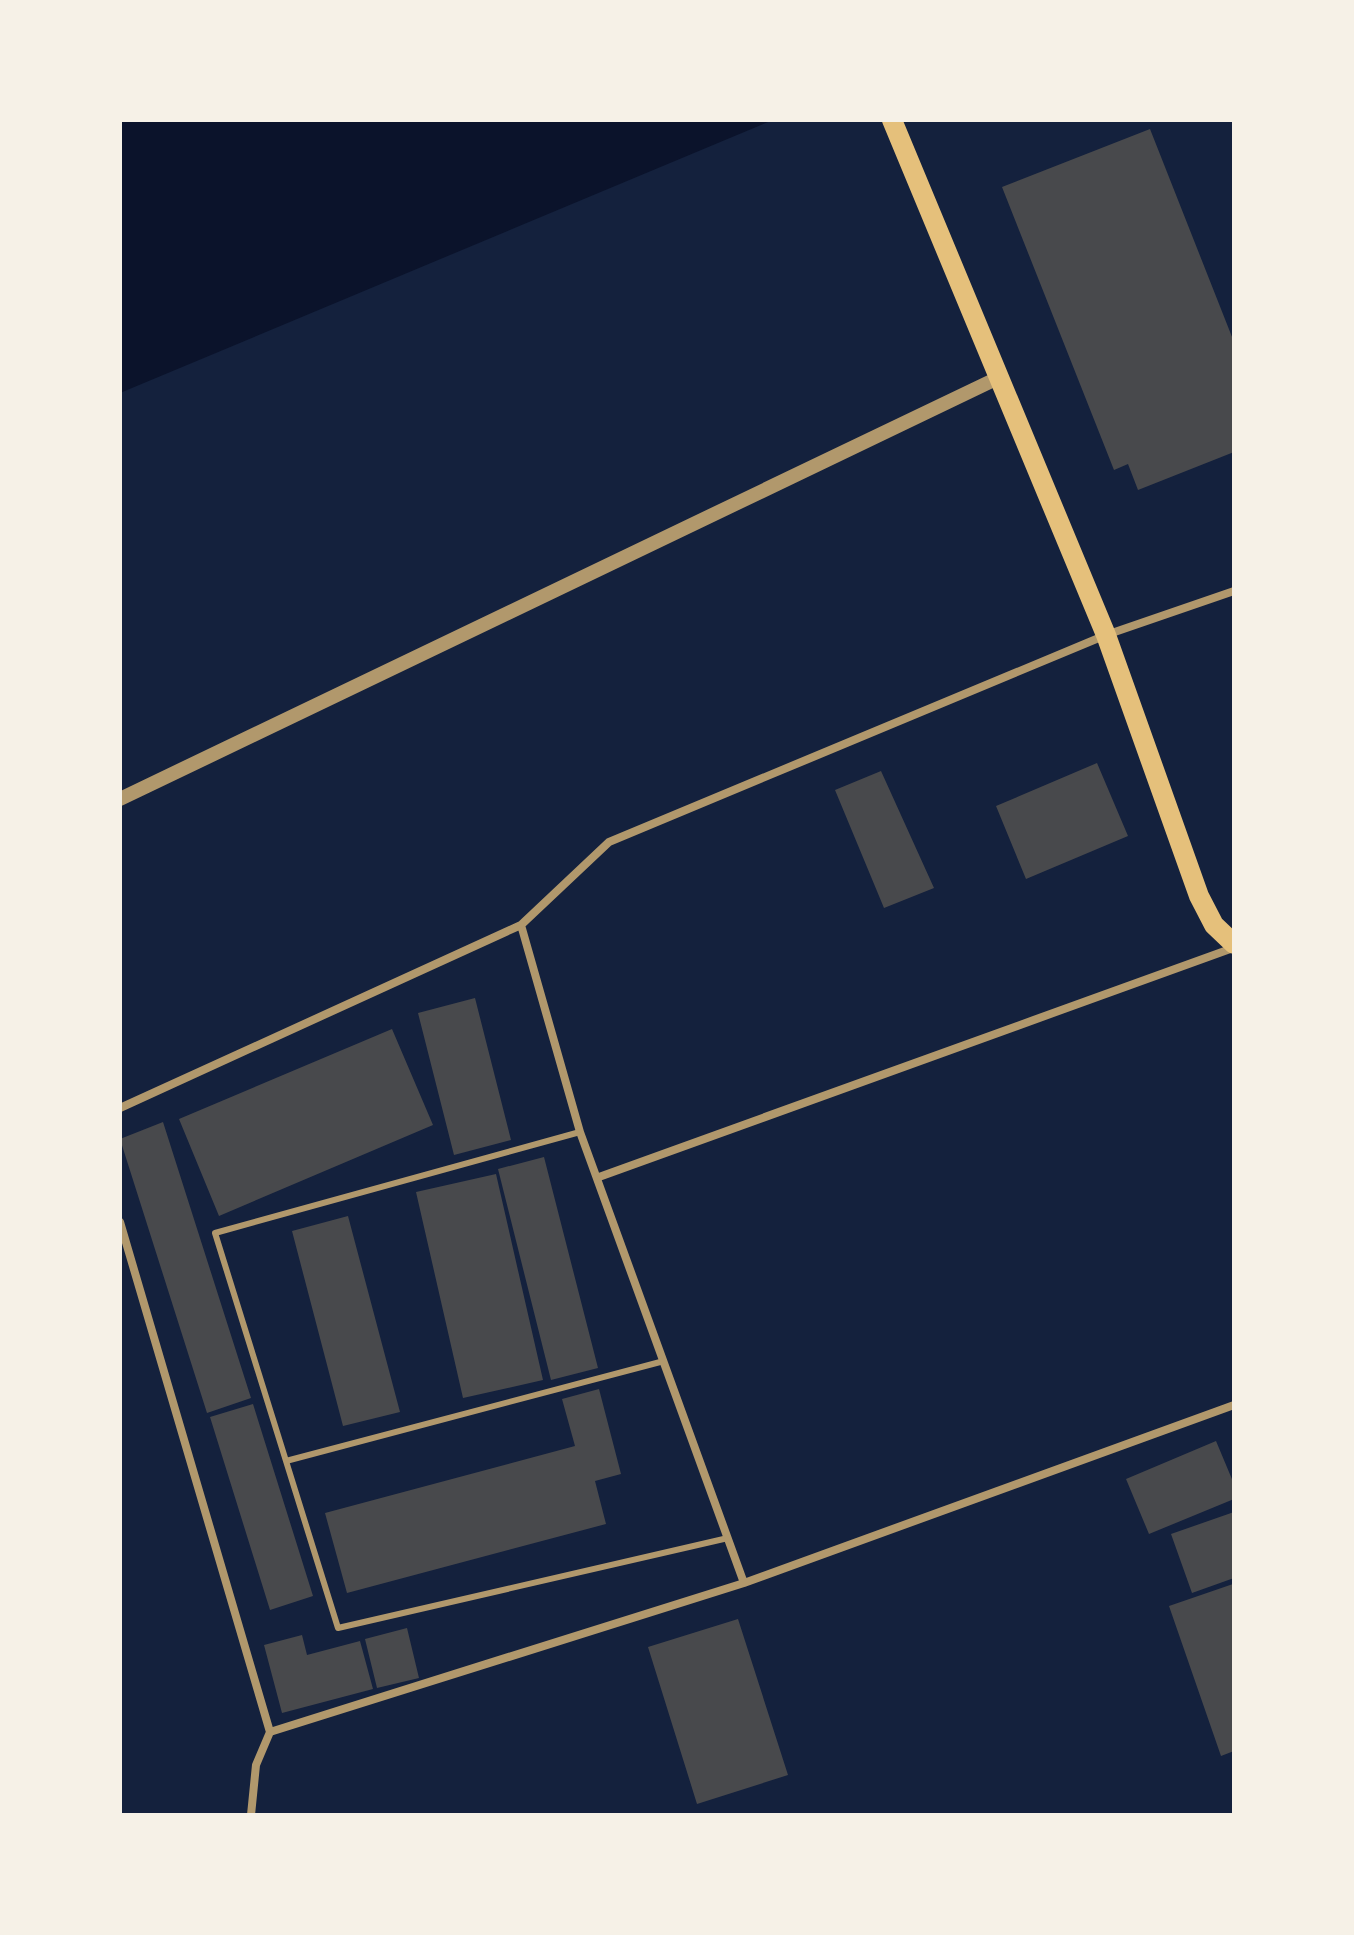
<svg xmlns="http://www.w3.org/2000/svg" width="1354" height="1935" viewBox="0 0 1354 1935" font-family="Lato,sans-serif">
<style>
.water{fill:#0b132b}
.building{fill:#48494c}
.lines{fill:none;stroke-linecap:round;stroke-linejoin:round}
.service{stroke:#b1986c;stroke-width:6}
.minor{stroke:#b1986c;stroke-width:8}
.tertiary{stroke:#b1986c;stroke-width:14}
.primary{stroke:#e5c07b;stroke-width:20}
</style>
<rect width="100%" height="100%" fill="#14213d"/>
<path class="water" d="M120,120H773L120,393Z"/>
<path class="building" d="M1150,129L1234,342V452L1138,490L1128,464L1114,470L1002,187Z
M1097,763L1128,836L1026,879L996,806Z
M881,771L934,888L884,908L835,790Z
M475,998L511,1140L454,1155L418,1013Z
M392,1029L433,1125L219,1216L179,1119Z
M163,1122L251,1398L207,1413L120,1139Z
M544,1157L598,1368L551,1380L498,1169Z
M496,1174L543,1380L463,1398L416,1192Z
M348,1216L400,1412L343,1426L292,1231Z
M599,1389L621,1474L595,1481L606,1524L347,1593L325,1513L575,1446L562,1399Z
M253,1404L313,1596L270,1610L210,1417Z
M1216,1441L1234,1484V1499L1149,1534L1126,1479Z
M1234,1512V1578L1192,1593L1171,1534Z
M1233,1584L1234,1751L1221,1756L1169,1606Z
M738,1619L788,1775L697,1804L648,1647Z
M407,1628L419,1678L377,1688L365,1639Z
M302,1635L307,1655L360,1641L373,1689L282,1713L264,1645Z"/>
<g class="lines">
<path class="service" d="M580,1132L215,1233L338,1628L728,1538
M286,1461L664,1361"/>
<path class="minor" d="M521,925L580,1132L744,1583
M120,1108L521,925L609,842L1106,635L1234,591
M599,1177L1233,948
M120,1222L270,1732
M251,1815L256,1765L270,1732L744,1583L1234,1405"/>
<path class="tertiary" d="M120,799L1000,377"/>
<path class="primary" d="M892,120L1106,635L1199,896L1214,925L1234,944"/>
</g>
<rect width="1354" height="1935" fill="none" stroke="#f6f1e7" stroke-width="244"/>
</svg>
